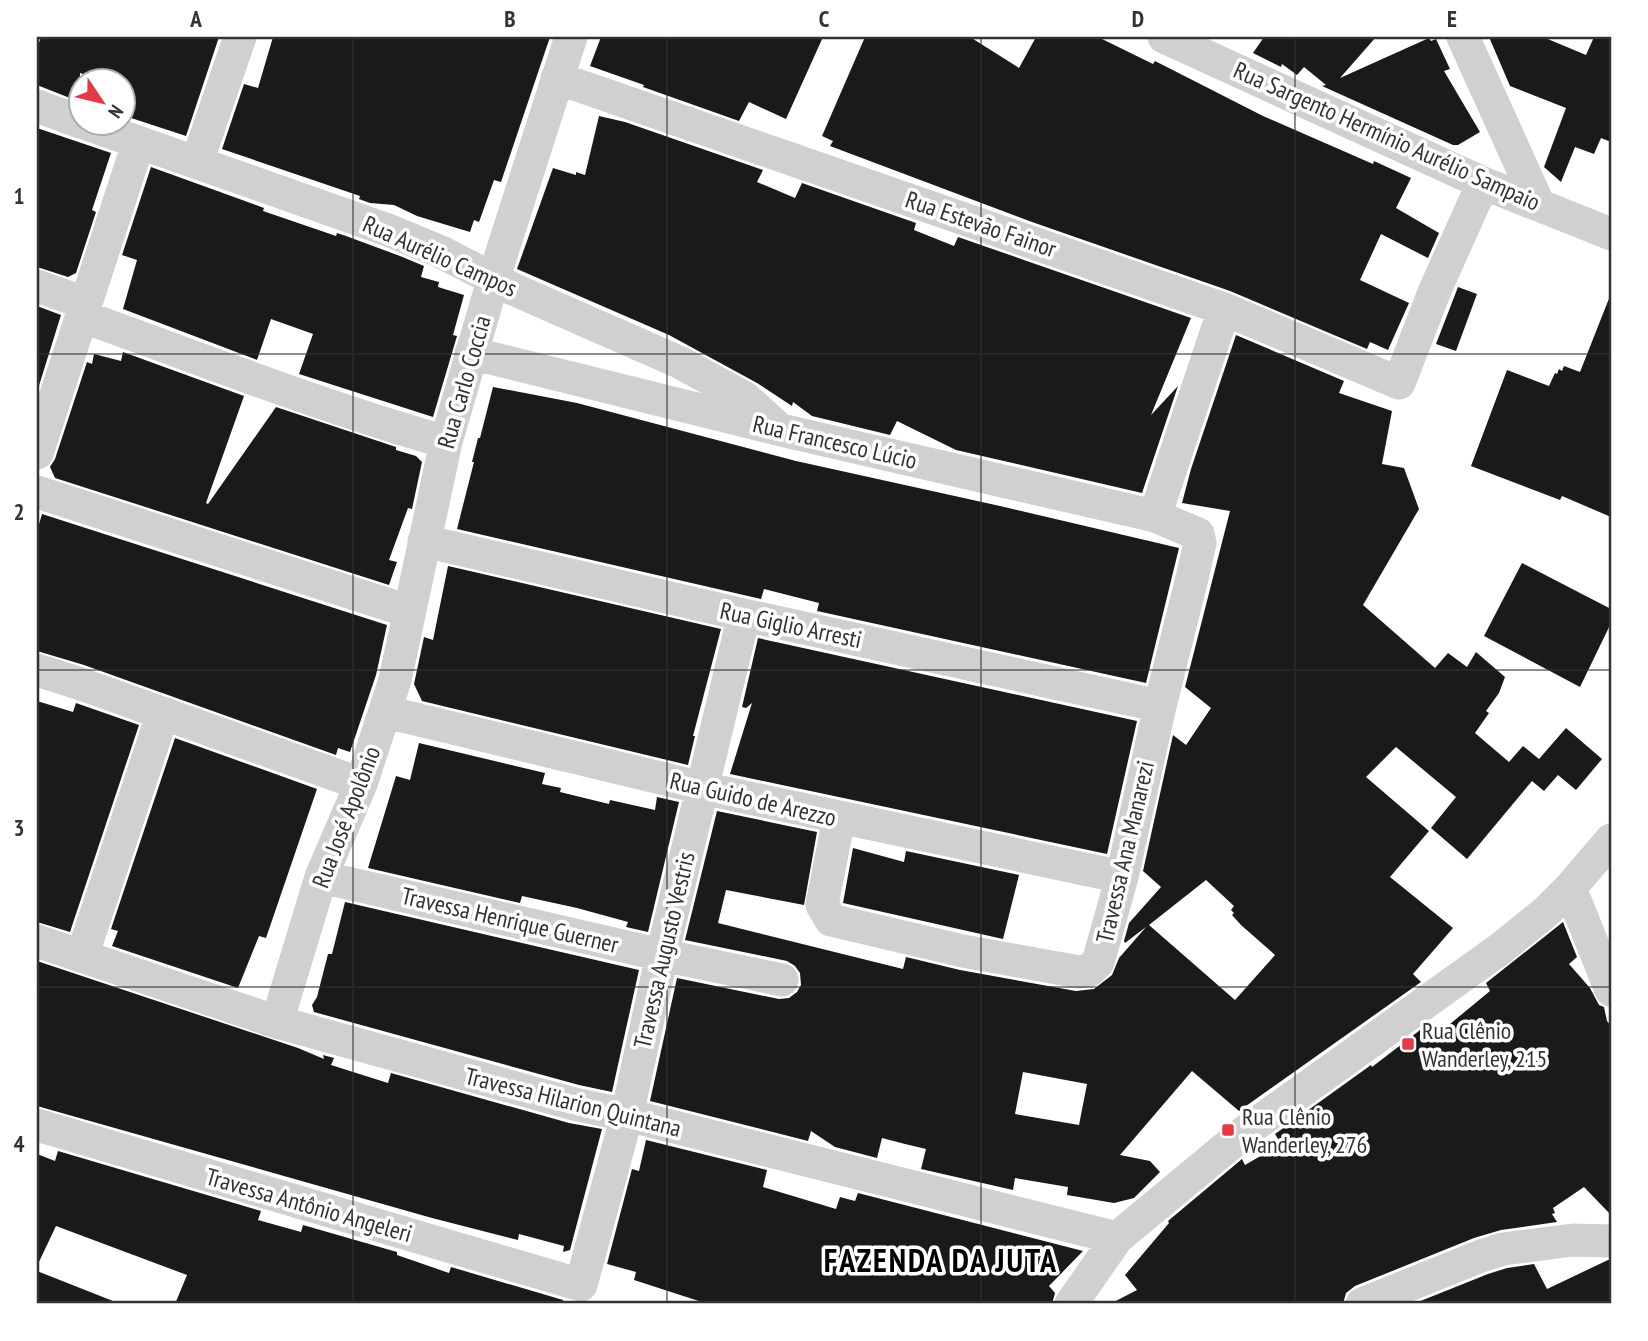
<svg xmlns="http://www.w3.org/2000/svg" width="1648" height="1341" viewBox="0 0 1648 1341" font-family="'PT Sans Narrow',sans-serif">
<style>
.building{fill:#1a1a1a;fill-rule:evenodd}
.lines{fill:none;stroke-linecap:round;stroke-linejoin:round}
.minor{stroke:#d0d0d0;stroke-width:33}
.grid{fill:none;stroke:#333;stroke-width:2;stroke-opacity:0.55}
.poi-dot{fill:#e63946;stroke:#fff;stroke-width:2.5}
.labels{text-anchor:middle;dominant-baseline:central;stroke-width:7;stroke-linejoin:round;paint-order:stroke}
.street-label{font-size:24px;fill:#333;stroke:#fff}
.poi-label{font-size:24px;fill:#333;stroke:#fff;text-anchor:start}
.district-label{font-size:32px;font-weight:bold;letter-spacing:2px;fill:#000;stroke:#fff}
.neatline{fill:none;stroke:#333;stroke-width:2.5}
.grid-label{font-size:23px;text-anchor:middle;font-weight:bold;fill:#333}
</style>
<rect width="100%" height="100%" fill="#fff"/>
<path class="building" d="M41,37H219L186,136L122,115V80H101L80,73V102L37,85V49Z
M273,37H550L501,182L494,180L479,222L474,220L470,232L417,216L394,205L370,203L359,199L360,196L222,149L244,84L258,88Z
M601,37H823L786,119L749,102L739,121L643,87L644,85L590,66Z
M865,37H970L1019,68L1036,37H1098L1153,64L1155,61L1263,116L1373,164L1374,161L1411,178L1396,208L1439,233L1428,258L1381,234L1360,280L1409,303L1388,350L1370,342L1367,349L1230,291L1032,222L830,146L833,141L822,136Z
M1264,37H1376L1340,78L1429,38L1431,41L1436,39L1450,69L1444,71L1480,132L1458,145H1453L1322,86L1326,85L1304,67L1297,75L1282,64L1281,67L1253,53Z
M1489,37H1543L1586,55L1594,37H1611V142L1601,138L1594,154L1575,147L1561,182L1544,167L1566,108L1510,86Z
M599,116L625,122L763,170L757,182L795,198L802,183L916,223L914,230L954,246L958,237L1191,318L1151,415L1178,386L1142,493L956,450L897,421L890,435L812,416L793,402L792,406L757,383L669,335L517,269L553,168L576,175V172L585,175Z
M37,128L111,153L92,210L96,212L76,273L68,277L37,267Z
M151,167L264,208L263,211L336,236L337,233L346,236L400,256L424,266L421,277L439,282L438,287L464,295L453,335L457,336L433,417L299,374L313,334L271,319L257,360L123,309L137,260L122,255Z
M1458,287L1477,294L1456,351L1436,344Z
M1610,296H1611V517L1562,496L1560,500L1471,466L1507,370L1549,386L1555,373L1557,374L1559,369L1562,371L1564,366L1580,372Z
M37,306L61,315L37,392Z
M1236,335L1344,381L1339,393L1392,411L1382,464L1404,468L1419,509L1363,605L1435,668L1448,653L1467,667L1476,652L1505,677L1499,693L1486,711L1489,713L1475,733L1509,762L1523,746L1539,759L1566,728L1602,759L1576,790L1558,775L1544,791L1532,781L1467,859L1431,828L1456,797L1396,747L1366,777L1429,831L1390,877L1453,928L1413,974L1421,982L1239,1111L1192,1071L1120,1155L1150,1161L1160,1172L1134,1198L1114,1203L1067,1195L1068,1187L1015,1178L1013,1190L921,1169L926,1149L905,1144L882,1138L877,1158L835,1147L811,1131L808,1141L650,1101L677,978L779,999L789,998L797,992L801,985L800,973L795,966L787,961L685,940L717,811L817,832L804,905L726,890L718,923L903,969L906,957L960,970L1076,991L1094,989L1112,975L1119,958L1146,927L1125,943L1124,941L1129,923L1161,887L1143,871L1173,735L1186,745L1211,708L1185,687L1230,511L1182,503L1191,469ZM1206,880L1234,906L1231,910L1234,913L1232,915L1241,925L1275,955L1235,1000L1149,925ZM1023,1072L1087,1084L1079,1125L1015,1114Z
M123,352L244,396L206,503L208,504L276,407L396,447V450L416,456L422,462L412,509L408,508L389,560L397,562L389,585L55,478L50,467L55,459L87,362L92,364L94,354L121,361Z
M493,387L577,403L796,461L1000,506L1179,548L1146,683L817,611L819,603L764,589L761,599L457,529L474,462H472L478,438H480Z
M42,514L387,625L376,675L350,752L338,748L336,755L84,665L37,651V531Z
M1522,563L1611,609V623L1580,687L1484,636Z
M448,566L721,629L693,736H695L688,765L422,701L414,684L424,637L433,640Z
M758,638L1137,721L1107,854L730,774L752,703L746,708L742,707Z
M37,701L73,712L76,703L139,725L70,932L37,922Z
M175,738L317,789L266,938L259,936L238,988L112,946L118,931L111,929Z
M419,743L545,773L542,784L561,788L560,792L609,804L610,800L655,810L657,797L679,802L648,932L626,927L628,922L577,908L522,896L520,903L368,868L396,776L410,780Z
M853,848L904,862L906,851L1019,875L1003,939L843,903Z
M345,902L639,970L612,1092L579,1085L314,1012L312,1005L317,997L328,954H332Z
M1563,922L1577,957L1569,964L1590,988L1599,1005L1604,1007L1607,1021L1611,1026V1215L1584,1187L1553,1208L1555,1213L1552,1214L1557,1222L1501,1230L1474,1238L1355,1286L1346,1293L1343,1304H1110L1137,1290L1125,1275L1169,1223L1168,1221L1242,1159L1245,1165L1281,1144L1275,1134L1371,1065L1372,1067L1424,1027L1433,1038L1490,991L1486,983Z
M37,961L298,1048L324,1059L323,1055L334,1058L331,1065L388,1083L391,1073L569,1123L602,1129L570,1250L563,1252L564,1246L519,1234L518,1240L432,1218L37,1106Z
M646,1140L767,1170L763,1187L836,1209L840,1197L855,1201L858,1193L1083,1251L1049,1286L1055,1293L1052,1304H708L634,1280L636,1272L607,1264L632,1169L639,1171Z
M58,1151L261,1211L258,1220L301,1232L303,1225L397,1252V1255L449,1273L451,1267L563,1300V1304H175L187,1275L56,1226L37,1266V1154L55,1161Z
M1608,1260H1611V1304H1413L1488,1274L1507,1268L1534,1264L1547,1289Z
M37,1271L118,1303V1304H37Z"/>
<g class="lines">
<path class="minor" d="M1164,37L1483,183L1611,234
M1463,37L1538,203
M557,78L1224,309L1399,383L1435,290L1483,183
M37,106L80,122
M81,122L388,230L441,252L513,289L679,362L745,398L775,425
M197,162L240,37
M37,286L85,303
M81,316C202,359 322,407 446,442
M471,353L781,430L1155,516L1198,534L1200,543L1192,578L1160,706L1122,877L1098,962L1090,970L1079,972L963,951L831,920L822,905L839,818
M37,453L138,144
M37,492L408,611
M1155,516L1224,309
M424,541L744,615L1160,706
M37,670L78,683L361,784
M386,712L702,788L1122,877
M321,877L662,955L782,980
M1570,888L1611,990
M37,941L277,1022L574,1104L627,1115L1117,1238
M82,956L163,713
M277,1022L321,877L361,784L395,680L446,442L494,277L571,37
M37,1125L581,1285L627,1115L662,955L744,615
M1071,1304L1117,1238L1246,1131L1500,949L1547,911L1570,888L1611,840
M1362,1304L1481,1256L1503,1249L1573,1240L1611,1241"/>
</g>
<path class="grid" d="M353,37V1304M667,37V1304M981,37V1304M1295,37V1304M37,354H1611M37,670H1611M37,987H1611"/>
<g class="poi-dot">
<rect x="1401" y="1037" width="14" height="14" rx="3.5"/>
<rect x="1221" y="1123" width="14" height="14" rx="3.5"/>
</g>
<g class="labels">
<g class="street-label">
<text transform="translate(1387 136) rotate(24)">Rua Sargento Hermínio Aurélio Sampaio</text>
<text transform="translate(981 224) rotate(19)">Rua Estevão Fainor</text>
<text transform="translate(440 256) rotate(24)">Rua Aurélio Campos</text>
<text transform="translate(464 382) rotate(-74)">Rua Carlo Coccia</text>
<text transform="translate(835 442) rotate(13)">Rua Francesco Lúcio</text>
<text transform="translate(791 625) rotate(12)">Rua Giglio Arresti</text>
<text transform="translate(753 799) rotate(13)">Rua Guido de Arezzo</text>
<text transform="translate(346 817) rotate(-69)">Rua José Apolônio</text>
<text transform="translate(1125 852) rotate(-77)">Travessa Ana Manarezi</text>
<text transform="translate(510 920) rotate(13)">Travessa Henrique Guerner</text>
<text transform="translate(664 950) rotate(-77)">Travessa Augusto Vestris</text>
<text transform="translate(573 1102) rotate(14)">Travessa Hilarion Quintana</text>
<text transform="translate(309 1205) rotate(16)">Travessa Antônio Angeleri</text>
</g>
<g class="poi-label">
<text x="1422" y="1030">Rua Clênio<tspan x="1422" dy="28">Wanderley, 215</tspan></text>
<text x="1242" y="1116">Rua Clênio<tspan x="1242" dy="28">Wanderley, 276</tspan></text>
</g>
<g class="district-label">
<text x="941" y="1260">FAZENDA DA JUTA</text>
</g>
</g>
<rect width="1648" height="1341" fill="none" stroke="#ffffff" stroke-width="77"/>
<g transform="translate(102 102) rotate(125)"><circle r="33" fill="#ffffff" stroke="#adadad" stroke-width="2"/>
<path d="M0-5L12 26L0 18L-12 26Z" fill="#e63946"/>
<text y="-10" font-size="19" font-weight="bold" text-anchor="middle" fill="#333333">N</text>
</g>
<rect x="38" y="38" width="1572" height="1264" class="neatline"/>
<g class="grid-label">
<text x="196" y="27">A</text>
<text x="510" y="27">B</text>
<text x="824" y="27">C</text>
<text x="1138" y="27">D</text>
<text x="1452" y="27">E</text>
<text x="19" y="204">1</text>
<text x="19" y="520">2</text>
<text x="19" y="836">3</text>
<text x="19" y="1152">4</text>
</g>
</svg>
